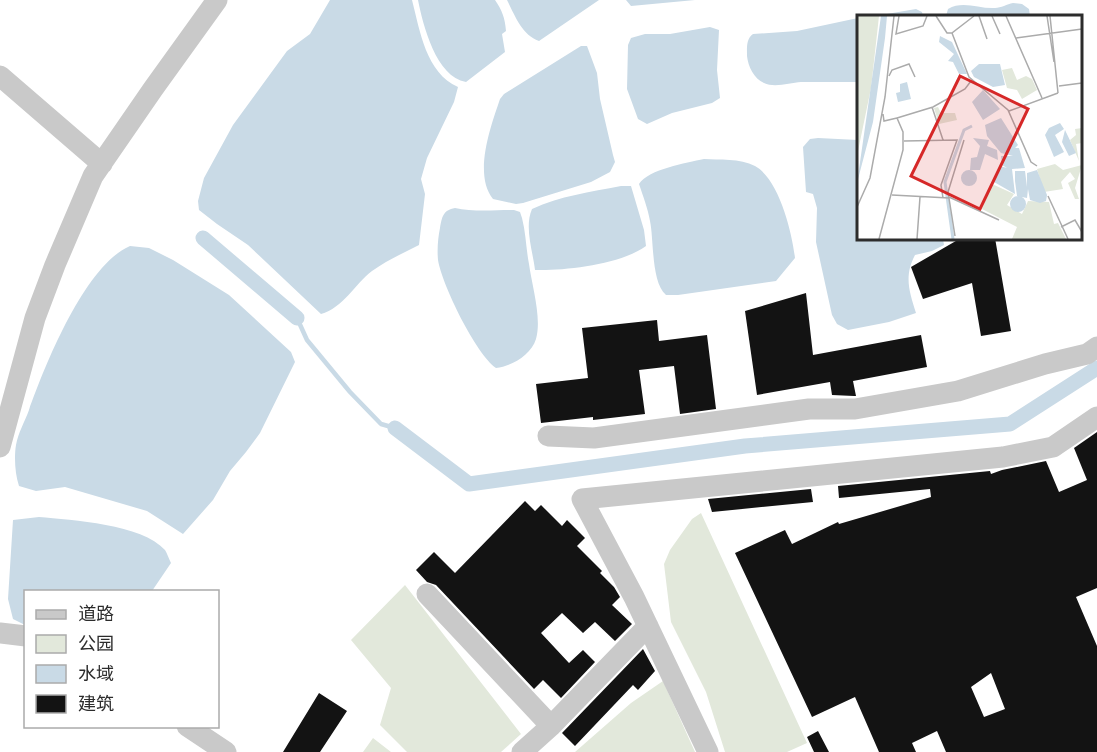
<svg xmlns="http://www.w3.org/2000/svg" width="1097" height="752" viewBox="0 0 1097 752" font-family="Raleway,'Noto Sans SC',sans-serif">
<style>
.green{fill:#e2e8db}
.water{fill:#c9dae6}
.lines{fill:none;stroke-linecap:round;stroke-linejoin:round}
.stream{stroke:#c9dae6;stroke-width:4.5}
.canal{stroke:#c9dae6;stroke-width:15}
.building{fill:#131313;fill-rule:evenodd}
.minor{stroke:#c9c9c9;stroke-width:21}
.inset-river{fill:none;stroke:#c9dae6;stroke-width:3}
.inset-road{fill:none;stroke:#ababab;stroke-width:1.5}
.view{fill:#d62828;fill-opacity:0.15;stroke:#d62828;stroke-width:3}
.inset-edge{fill:none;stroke:#2c2c2c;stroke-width:3}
</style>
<rect width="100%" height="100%" fill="#fff"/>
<path class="green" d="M701,513L807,743L787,752H725L706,692L671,622L664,564L670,550L692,519Z
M405,585L521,734L501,752H407L380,725L391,688L351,640Z
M663,681L695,752H575L631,703Z
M373,738L391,752H363Z"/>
<path class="water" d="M330,0H412C420,31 426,73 458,87L454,102L427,158L421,179L425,194L419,245C403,253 386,261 372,271C355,284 343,308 321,314L248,245L217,224L199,210L198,201L204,178L233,125L287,51L310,34Z
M418,0H495C502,10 505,18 506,31L502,34L505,52L466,82C436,77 423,25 418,0Z
M507,0H599L539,41C522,35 515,16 507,0Z
M626,0H695L631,6Z
M1013,3L1022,4L1029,9L1030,16H946L948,9C963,0 979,9 995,8C1001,8 1007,4 1013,3Z
M916,9L922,12L923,16H875Z
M858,18V82C840,82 820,82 801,82C790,83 774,88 764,83C754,79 748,66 747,56C747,48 746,39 753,34L797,31Z
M710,27L719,30L717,70L720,98L712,103L672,113L647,124L638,119L627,89L628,45L631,38L645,34H670Z
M581,46H587L597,73L600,99L613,155L615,162L610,172L591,182L523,203L516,204L493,199C473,174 491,126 500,99L504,94Z
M818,138L858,140V238L943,239L944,245L932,251L915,255C904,276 909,291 916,313L889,322L848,330L837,324L832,315L816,242L817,208L813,194L806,192L803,147L810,139Z
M704,159C719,160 740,158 755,166C779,179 792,232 795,258L776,281L678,295H666C651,282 654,240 650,221C648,209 643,196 639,184C649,169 686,163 704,159Z
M621,186H631L644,230L646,246C622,264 565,271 535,270C533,252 524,227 532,209C560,196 590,192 621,186Z
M455,208C472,212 496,210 514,210L520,212L522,218C526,233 526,249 529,264C532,286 542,318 536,339C531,355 512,366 496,368C476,354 442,285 438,260C437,249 438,238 440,228C442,217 443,210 455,208Z
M130,246L149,248L173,260L229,295L291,352L295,362L260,433L246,452L230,471L213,500L183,534L147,511L65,487L36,491L19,486C15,474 14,457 16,445C18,433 25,421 29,410C45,365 85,265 130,246Z
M39,517C72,520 142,524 165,550C167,553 169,559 171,563L152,591L26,592L25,625L13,619L8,599L13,520Z"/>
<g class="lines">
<path class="stream" d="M297,318L307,340L350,392L381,424L395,428"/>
<path class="canal" d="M203,238L297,318
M395,428L469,484L745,446L1010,424L1097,368"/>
</g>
<path class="building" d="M961,238H995L1011,331L981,336L972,283L923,299L911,267Z
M806,293L813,355L921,335L927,367L853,381L856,396H854L832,395L830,382L757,395L745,311Z
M657,320L659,341L707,335L716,409L680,414L674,366L639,370L645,414L593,420V417L541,423L536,384L588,378L582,328Z
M1097,432V588L1076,597L1097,646V752H946L937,731L912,743L916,752H879L855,697L812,717L735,553L785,530L792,544L838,522L839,524L931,497L930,489L839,498L838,486L990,471L991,474L1002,470L1046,461L1059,492L1087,480L1074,448ZM991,673L1005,709L984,717L971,687Z
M811,489L813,502L712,512L708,499Z
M525,501L535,511L541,505L562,526L567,520L585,538L577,546L602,571L600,573L614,587L620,597L612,605L632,624L615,641L595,622L583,633L562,613L541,633L569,663L583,650L595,662L561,698L543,680L534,689L436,585L427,582L416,570L434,552L455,573Z
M643,649L655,671L638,690L633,685L575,746L562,733Z
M319,693L347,711L320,752H283Z
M818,731L829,752H814L807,737Z"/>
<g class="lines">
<path class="minor" d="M0,76L102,164
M548,436L594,438L809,409H855L958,391L1045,364L1087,354L1097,347
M0,447L35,318L55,265L93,176L153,89L217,0
M427,594L551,726
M0,633L26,636
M187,726L226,752
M522,752L551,726L648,626
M708,752L634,597L582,499L1003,457L1053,447L1097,417"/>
</g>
<g transform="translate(857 15)">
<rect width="225" height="225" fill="#fff"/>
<path d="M0,1H22L14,73L0,141ZM155,53L160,65L169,61L175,64L180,75L165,84L160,75L150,73L145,55ZM81,92L84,98H98L100,105L82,109L77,93ZM225,113V128L219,129L222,146L213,125L219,120L218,114ZM198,149L206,155L225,150L218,173L222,184H218L211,168L218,164L213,157L204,167L206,174L187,177L180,154ZM135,169L157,179L150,190L165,199L171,186L192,187L197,209L201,208L209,224H155L160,212L125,194Z" fill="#e2e8db"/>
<path d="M24,1H30L28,23L16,107L0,168ZM83,21L95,27L110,59H102L96,47L91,46L97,39L82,27ZM122,49H143L148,70L136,72L117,62L114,56ZM50,67L54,84L41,87L39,78L43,77V69ZM126,75L143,94L126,105L115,87ZM144,103L161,130L158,133H162L168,153L155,154L158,179L137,167L143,151L150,153L145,150L144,141H156L144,138L130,121L128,110ZM203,108L207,114L198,120L207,137L197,142L188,120L192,113ZM208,115L219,138L212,141L205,127ZM116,123L132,125L130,131L140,135L141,145L128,139L123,155H113L114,143L120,142L123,131ZM104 163a8 8 0 1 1 16 0a8 8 0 1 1-16 0ZM180,155L190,180L189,186L183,188L173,185L171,174L170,183L160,181L158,166V156H168L170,172V158ZM153 189a8 8 0 1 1 16 0a8 8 0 1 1-16 0Z" fill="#c9dae6"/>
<path class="inset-river" d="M96,224L88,167L107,115L115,111"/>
<path class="inset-road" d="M42,1L39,19L66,11L70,1M79,1L90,18H95M117,1L95,18L112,62L151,95L174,147L180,151M122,1L130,24M135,1L143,19M149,1L185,83M190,1L197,47M193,1L201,78M159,23L225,14M32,61L35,55L52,49L58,62M202,71L225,68M75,92L86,125M152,96L201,78M26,99L27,106L40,103M47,126L100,125L84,170L86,183M35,180L92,183M191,181L211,224M92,182L142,205M0,192L13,163L28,82L37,1M204,212L218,205L225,217M98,221L91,177L107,125M22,224L46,135V117L40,103L76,92L108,74L114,66M60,224L63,182"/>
<path class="view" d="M103,61L171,94L123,194L54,161Z"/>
<rect width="225" height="225" class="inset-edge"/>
</g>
<rect x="24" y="590" width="195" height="138" fill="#ffffff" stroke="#ababab" stroke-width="1.5"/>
<rect x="36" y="610" width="30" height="9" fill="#c9c9c9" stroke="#ababab" stroke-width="1.5"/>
<text x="78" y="620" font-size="18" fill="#2c2c2c">道路</text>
<rect x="36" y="635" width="30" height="18" fill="#e2e8db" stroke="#ababab" stroke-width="1.5"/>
<text x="78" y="650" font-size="18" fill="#2c2c2c">公园</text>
<rect x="36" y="665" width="30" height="18" fill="#c9dae6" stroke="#ababab" stroke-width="1.5"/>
<text x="78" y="680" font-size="18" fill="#2c2c2c">水域</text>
<rect x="36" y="695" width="30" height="18" fill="#131313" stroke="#ababab" stroke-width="1.5"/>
<text x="78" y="710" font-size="18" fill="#2c2c2c">建筑</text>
</svg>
